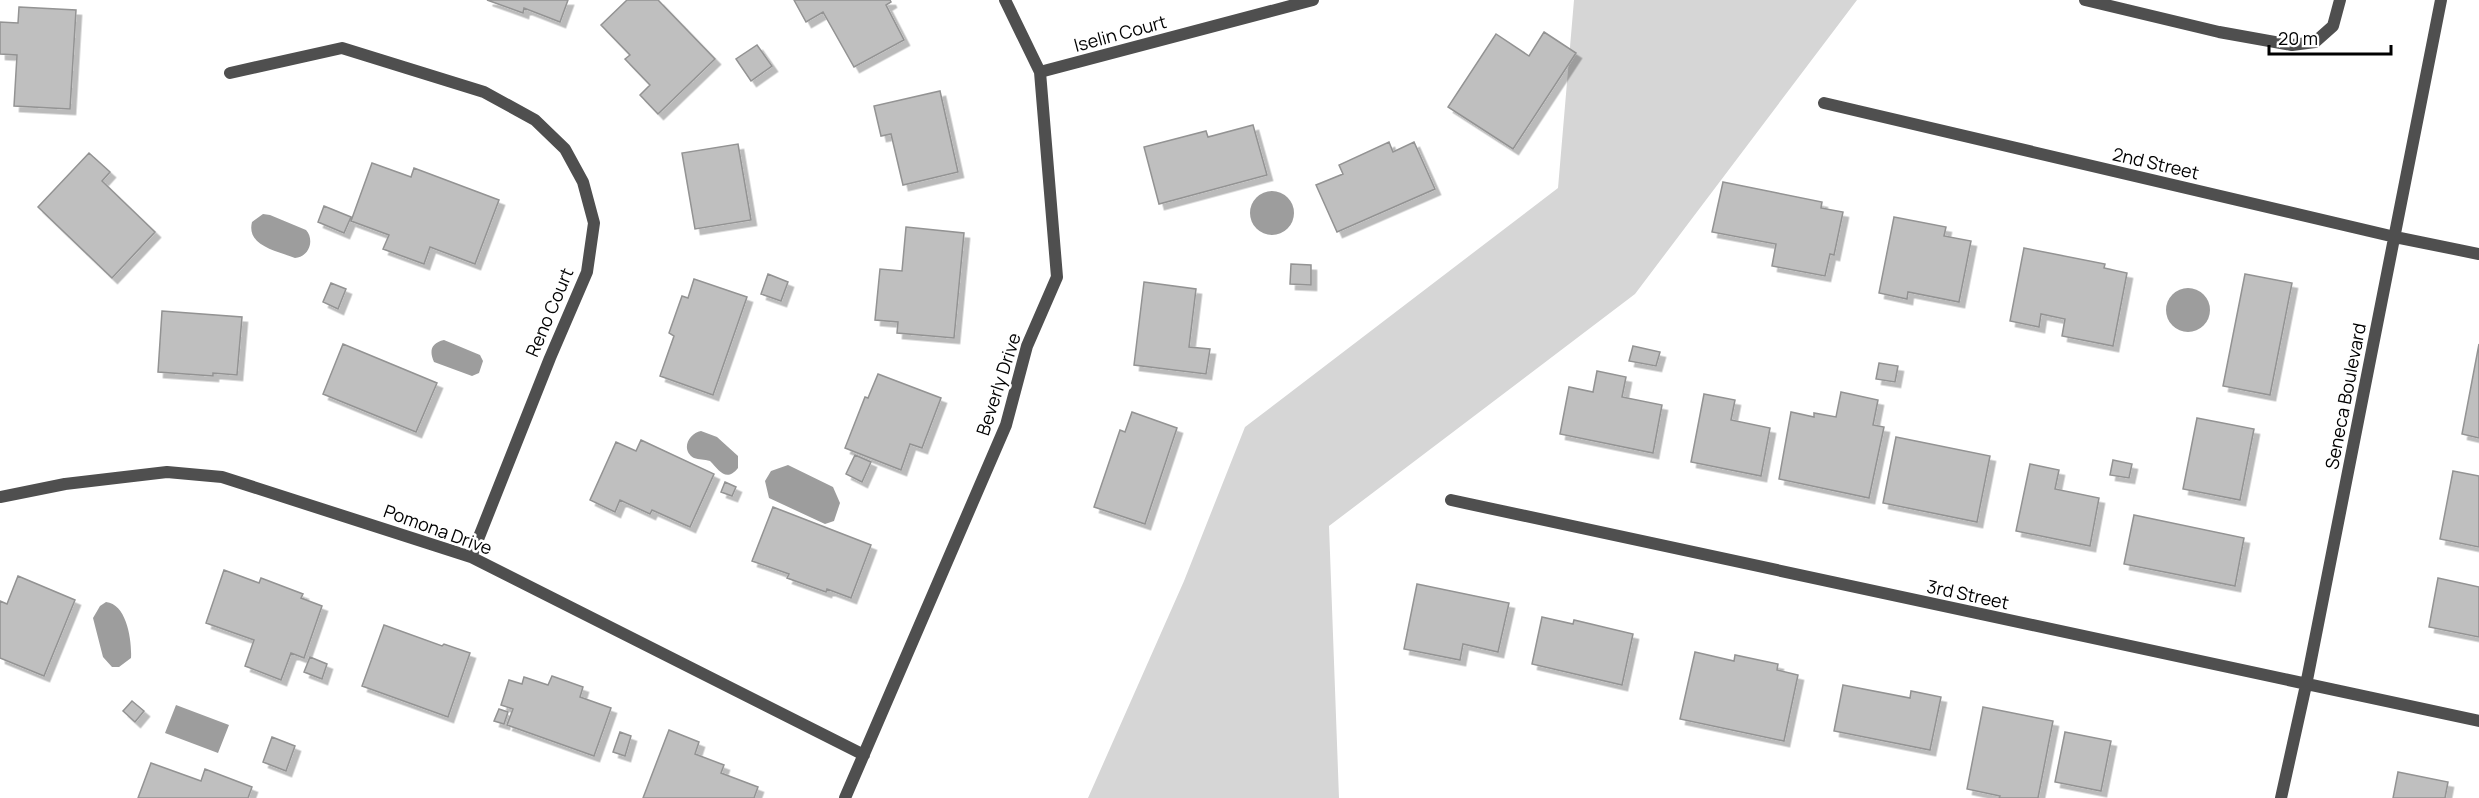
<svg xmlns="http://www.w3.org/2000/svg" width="2479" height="798" viewBox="0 0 2479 798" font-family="Manrope,sans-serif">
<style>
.green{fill:#d6d6d6}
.water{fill:#9d9d9d}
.building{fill:#bfbfbf;stroke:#939393;stroke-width:1.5;filter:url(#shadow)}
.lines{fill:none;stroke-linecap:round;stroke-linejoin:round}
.service{stroke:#4f4f4f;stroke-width:12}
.minor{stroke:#4f4f4f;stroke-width:12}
.labels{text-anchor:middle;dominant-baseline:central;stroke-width:5;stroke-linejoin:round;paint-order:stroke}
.street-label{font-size:18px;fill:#000;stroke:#fff}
</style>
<defs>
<filter id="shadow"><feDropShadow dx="5.5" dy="5.5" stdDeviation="0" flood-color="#0004"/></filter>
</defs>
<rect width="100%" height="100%" fill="#fff"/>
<path class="green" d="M1574,0H1857L1635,294L1329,526L1339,798H1088L1184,581L1245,427L1558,188Z"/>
<path class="water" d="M1250 213a22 22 0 1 1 44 0a22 22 0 1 1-44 0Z
M263,214L270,215L306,230C315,240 309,257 295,258C277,251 246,246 252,222Z
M2166 310a22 22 0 1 1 44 0a22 22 0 1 1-44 0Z
M444,340L480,355L483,361L479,373L472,376L434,362C429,351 431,343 444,340Z
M701,431L717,437L738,456V468C726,483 719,470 710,461C704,459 699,460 694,458C680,450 689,433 701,431Z
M788,465L833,487L840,503L834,521L825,524L769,498L765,481L771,471Z
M106,602C127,604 132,641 131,658L119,667H112L103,657L93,618L100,606Z
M176,705L229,725L218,753L165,733Z"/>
<path class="building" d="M487,0H568L560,22L524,8L523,13Z
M627,0H658L715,59L658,114L640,95L650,85L625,59L630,55L601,25Z
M794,0H890L891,2L886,5L904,40L854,67L823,12L806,22Z
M19,7L76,10L70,109L14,106L17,55L0,54V22L18,23Z
M1544,32L1576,53L1513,149L1448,107L1496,34L1529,56Z
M757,45L772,66L751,81L736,59Z
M940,91L958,172L903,185L891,134L881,136L874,106Z
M1253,125L1267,175L1159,204L1144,147L1206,131L1208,137Z
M1389,142L1393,152L1414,142L1435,189L1337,232L1316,185L1343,174L1339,165Z
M738,144L751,220L695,229L682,153Z
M89,153L110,172L102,181L155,232L112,278L38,207Z
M372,163L411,177L414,168L499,200L475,264L430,247L424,264L383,249L389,235L351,221Z
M1723,182L1822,202L1821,208L1843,212L1834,255L1830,254L1825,276L1772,266L1776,244L1712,232Z
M324,206L351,217L344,233L318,222Z
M1894,217L1946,227L1944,236L1971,241L1959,302L1908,292L1907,299L1879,293Z
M906,227L964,233L954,338L897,333L898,322L875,320L880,269L902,271Z
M2024,248L2105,264L2104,268L2127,273L2113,346L2062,336L2065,319L2041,314L2039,327L2010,321Z
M1291,264L1311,265V285L1290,284Z
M768,274L788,282L781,301L761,294Z
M2245,274L2292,283L2270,395L2223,386Z
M694,279L747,297L713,395L660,376L674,336L669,333L682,296L688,298Z
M1144,282L1196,289L1189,347L1210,349L1206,374L1134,365Z
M331,283L346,289L338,309L323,302Z
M162,311L242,317L237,375L213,373V376L158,372Z
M343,344L437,383L416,432L323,394Z
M2479,344V438L2462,434Z
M1633,346L1660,352L1656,366L1629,361Z
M1879,363L1898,366L1895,382L1876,379Z
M1597,371L1626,377L1622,397L1662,405L1653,453L1560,434L1569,387L1593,392Z
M878,374L941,398L922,448L910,444L901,470L845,448L865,397L868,398Z
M1841,392L1878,400L1873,425L1884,427L1869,498L1779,479L1791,412L1814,417V413L1836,417Z
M1704,394L1735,400L1731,420L1770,428L1761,476L1691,462Z
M1132,412L1177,428L1145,524L1094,507L1120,430L1125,432Z
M2197,418L2254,429L2240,500L2183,489Z
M1896,437L1990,456L1977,522L1883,503Z
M641,440L714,474L690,527L652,510L650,514L620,500L615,512L590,500L616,442L636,451Z
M855,455L871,462L862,482L846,474Z
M2113,460L2132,464L2129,478L2110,475Z
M2030,464L2059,470L2055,489L2099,498L2090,546L2016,531Z
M2453,471L2479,476V547L2440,539Z
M725,482L736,487L732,496L721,492Z
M773,507L871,545L851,598L827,589L826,592L787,578L789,574L752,561Z
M2134,515L2244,538L2235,586L2124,564Z
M224,570L259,583L261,578L303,594L301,598L322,606L304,658L291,653L281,680L245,666L254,640L206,623Z
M18,576L75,600L44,676L0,658V601L7,604Z
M2438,578L2479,587V637L2429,627Z
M1417,584L1509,603L1498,652L1463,644L1460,660L1404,649Z
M1542,617L1573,624L1574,620L1633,634L1622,685L1532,664Z
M384,625L442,646L444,644L470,653L448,717L362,686Z
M1695,652L1734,661L1735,655L1778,664L1777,670L1798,675L1784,741L1680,719Z
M310,657L327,664L322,679L304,672Z
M552,676L583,687L580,697L611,708L594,756L507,725L513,709L501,705L509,680L522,684L524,677L548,685Z
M1843,685L1910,698L1911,691L1941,697L1930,750L1834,731Z
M132,701L144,711L135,722L123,711Z
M1983,707L2053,721L2038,798H1999L2000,796L1967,789Z
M499,709L508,712L504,724L494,721Z
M669,730L699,742L695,754L724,765L721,773L758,787L754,798H643Z
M620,732L631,736L625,756L613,752Z
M2065,732L2111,741L2101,791L2055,782Z
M272,737L295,746L286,771L263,762Z
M151,763L201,781L205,769L252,787L248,798H138Z
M2398,772L2448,782L2445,798H2393Z"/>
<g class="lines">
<path class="service" d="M2085,0L2219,32L2292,45L2315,42L2333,26L2340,0"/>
<path class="minor" d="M1040,72L1313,0
M230,73L342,48L484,92L535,120L565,149L583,182L594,223L587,272L550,358L471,557
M1824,103L2395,237L2479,254
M0,497L65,484L167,472L222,477L471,557L864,755
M1451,500L2479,721
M845,798L1006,425L1027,346L1057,277L1040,72L1005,0
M2281,798L2306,685L2441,0"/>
</g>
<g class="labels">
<g class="street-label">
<text transform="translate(1120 33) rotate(-15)">Iselin Court</text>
<text transform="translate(2156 163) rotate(13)">2nd Street</text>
<text transform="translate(549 312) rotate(-67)">Reno Court</text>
<text transform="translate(998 384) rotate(-72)">Beverly Drive</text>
<text transform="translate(2345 396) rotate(-79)">Seneca Boulevard</text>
<text transform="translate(438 529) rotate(20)">Pomona Drive</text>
<text transform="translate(1968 594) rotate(12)">3rd Street</text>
</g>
</g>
<path d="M2269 45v9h122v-9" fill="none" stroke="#000000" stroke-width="3"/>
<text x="2278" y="45" font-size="18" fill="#000000" stroke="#ffffff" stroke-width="4.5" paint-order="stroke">20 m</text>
</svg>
